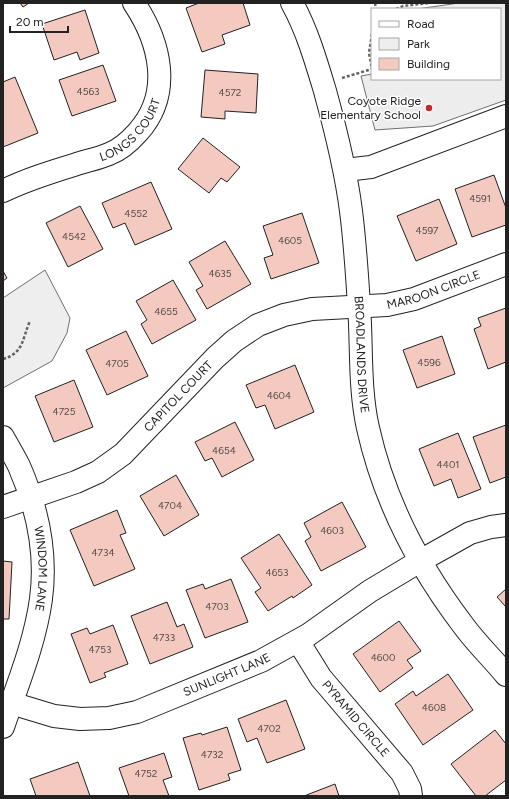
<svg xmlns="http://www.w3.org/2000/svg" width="509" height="799" viewBox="0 0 509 799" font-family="Figtree,sans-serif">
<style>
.green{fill:#eee;stroke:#6f6f6f}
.parking{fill:#ededed;stroke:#6f6f6f}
.building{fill:#f3c9c0;stroke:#222}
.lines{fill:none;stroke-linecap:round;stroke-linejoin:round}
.minor-casing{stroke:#222;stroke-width:24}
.path{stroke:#646464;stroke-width:2.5;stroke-dasharray:3 2;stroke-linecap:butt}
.minor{stroke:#fff;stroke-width:22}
.poi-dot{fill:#c62828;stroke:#fff;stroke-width:1.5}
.labels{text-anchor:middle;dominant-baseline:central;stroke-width:3;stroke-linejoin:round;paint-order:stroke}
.number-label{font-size:10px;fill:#564c4a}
.poi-label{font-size:12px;fill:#222;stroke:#fff;text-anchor:end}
.street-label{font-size:12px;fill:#222;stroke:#fff}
</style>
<rect width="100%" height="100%" fill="#fff"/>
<path class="green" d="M45,270L70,318L67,333L52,361L3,388V298Z"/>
<path class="parking" d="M459,3H506V100L433,126L375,130L361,76L372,74V79H500V9H417Z"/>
<path class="building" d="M20,3H29L23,7Z
M199,3H243L250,25L222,35L225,44L202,52L186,8Z
M85,10L99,53L80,60L77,52L54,60L42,24Z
M103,65L116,101L72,116L59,80Z
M205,70L258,74L256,113L225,111V119L201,117Z
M15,77L38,133L3,147V82Z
M203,138L240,167L227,182L221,178L209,193L178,169Z
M494,175L506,208V225L472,237L455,189Z
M151,182L172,229L135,245L125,223L113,228L102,203Z
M439,199L457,244L416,261L397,216Z
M80,206L103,249L68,267L46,223Z
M302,213L319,263L271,279L264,258L273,255L263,226Z
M225,241L251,284L207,309L196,290L203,286L189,262Z
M3,271L7,278L3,281Z
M173,280L196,320L152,344L141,324L147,320L136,301Z
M506,308V362L488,369L474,329L481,326L478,318Z
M126,331L148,376L107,395L86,350Z
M442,336L455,374L417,388L403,350Z
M295,365L314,412L275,429L265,405L256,408L246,385Z
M74,380L93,427L54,442L35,396Z
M235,422L254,460L222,477L212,458L205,461L195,442Z
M506,425V477L490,483L473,437Z
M458,433L481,489L458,498L451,479L434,486L419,449Z
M176,475L199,515L164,536L140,496Z
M342,502L366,547L321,571L305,541L311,537L304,523Z
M117,510L126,533L120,535L135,569L94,586L70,530Z
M279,534L312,585L293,598L292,596L268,611L255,592L261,588L241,558Z
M3,561L12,562L9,619H3Z
M231,579L248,622L205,638L186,590L203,584L205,589Z
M506,589V607L497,597Z
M167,602L177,627L184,624L193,647L150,664L131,616Z
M399,621L421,651L407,660L413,668L380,692L353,654Z
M113,625L128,664L104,673L106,677L90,683L71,634L87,628L90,634Z
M448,674L473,710L423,745L395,704L413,691L416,696Z
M286,700L305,749L267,763L257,738L247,742L238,719Z
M227,727L241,770L228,774L230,780L199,790L183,738L201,733L202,735Z
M495,730L506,744V780L485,796H476L451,764Z
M164,753L172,777L163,780L169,796H129L119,768Z
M78,762L90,796H36L30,779Z
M335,784L339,796H304Z"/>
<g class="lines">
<g class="minor-casing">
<g id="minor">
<path id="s1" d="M292,3C307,30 316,61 325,91C336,131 346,171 351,211C355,242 357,274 359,305C362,346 359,388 368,428C384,500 419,567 463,625C476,643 492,658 506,675"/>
<path d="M345,170L371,167L506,116"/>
<path id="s2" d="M3,191C27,179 54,171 80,163C90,160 100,158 109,154C120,150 130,141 138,132C173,93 160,42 134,3"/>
<path id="s3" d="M3,437C8,446 14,456 19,466C37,507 47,554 41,599C35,643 17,686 3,727"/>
<path id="s4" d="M3,507L76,482L98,472L123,454L215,358L234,341L258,325L284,315L312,309L387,305L414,299L506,264"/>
<path id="s5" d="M298,641L321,678L402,773L410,789L411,796"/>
<path id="s6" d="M11,703L54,716L80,719L109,718L137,712L261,661L308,635L370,591L420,561L470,533L491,527L506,525"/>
</g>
</g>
<path class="path" d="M375,3L376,9
M396,9L403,6L429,3
M372,34L369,53L372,69
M342,78L372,69
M3,359C24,353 22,339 30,321"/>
<use href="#minor" class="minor"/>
</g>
<circle class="poi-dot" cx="429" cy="108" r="4"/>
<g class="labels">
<g class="number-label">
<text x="88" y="91">4563</text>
<text x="230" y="92">4572</text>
<text x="480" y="198">4591</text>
<text x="136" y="213">4552</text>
<text x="427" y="230">4597</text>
<text x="74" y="236">4542</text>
<text x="290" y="240">4605</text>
<text x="220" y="273">4635</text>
<text x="166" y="311">4655</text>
<text x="429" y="362">4596</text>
<text x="117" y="363">4705</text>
<text x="279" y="395">4604</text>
<text x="64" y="411">4725</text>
<text x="224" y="450">4654</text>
<text x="448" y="464">4401</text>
<text x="170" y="505">4704</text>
<text x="332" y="530">4603</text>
<text x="103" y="552">4734</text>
<text x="277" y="572">4653</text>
<text x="217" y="606">4703</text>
<text x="164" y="637">4733</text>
<text x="100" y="649">4753</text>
<text x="383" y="657">4600</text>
<text x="434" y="707">4608</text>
<text x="269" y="728">4702</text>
<text x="212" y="754">4732</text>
<text x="146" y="773">4752</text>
</g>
<g class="poi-label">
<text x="421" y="101">Coyote Ridge<tspan x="421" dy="14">Elementary School</tspan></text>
</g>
<g class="street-label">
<text stroke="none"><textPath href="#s2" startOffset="145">LONGS COURT</textPath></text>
<text stroke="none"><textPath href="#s4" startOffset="500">MAROON CIRCLE</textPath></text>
<text stroke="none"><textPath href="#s1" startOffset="361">BROADLANDS DRIVE</textPath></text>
<text stroke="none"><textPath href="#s4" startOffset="212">CAPITOL COURT</textPath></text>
<text stroke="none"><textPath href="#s3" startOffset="139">WINDOM LANE</textPath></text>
<text stroke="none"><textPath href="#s6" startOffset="226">SUNLIGHT LANE</textPath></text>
<text stroke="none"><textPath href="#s5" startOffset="97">PYRAMID CIRCLE</textPath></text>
</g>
</g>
<rect width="509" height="799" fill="none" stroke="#222222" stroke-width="8"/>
<rect x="371" y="8" width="130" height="72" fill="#ffffff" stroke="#a7a7a7"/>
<rect x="379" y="21" width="20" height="6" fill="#ffffff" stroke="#a7a7a7"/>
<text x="407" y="28" font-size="12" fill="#222222">Road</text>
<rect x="379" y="38" width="20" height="12" fill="#eeeeee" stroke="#a7a7a7"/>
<text x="407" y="48" font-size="12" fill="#222222">Park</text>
<rect x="379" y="58" width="20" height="12" fill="#f3c9c0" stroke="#a7a7a7"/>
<text x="407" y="68" font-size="12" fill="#222222">Building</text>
<path d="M10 26v6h58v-6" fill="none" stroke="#222222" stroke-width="2"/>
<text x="16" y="26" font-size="12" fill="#222222" stroke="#ffffff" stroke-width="3" paint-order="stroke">20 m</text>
</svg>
